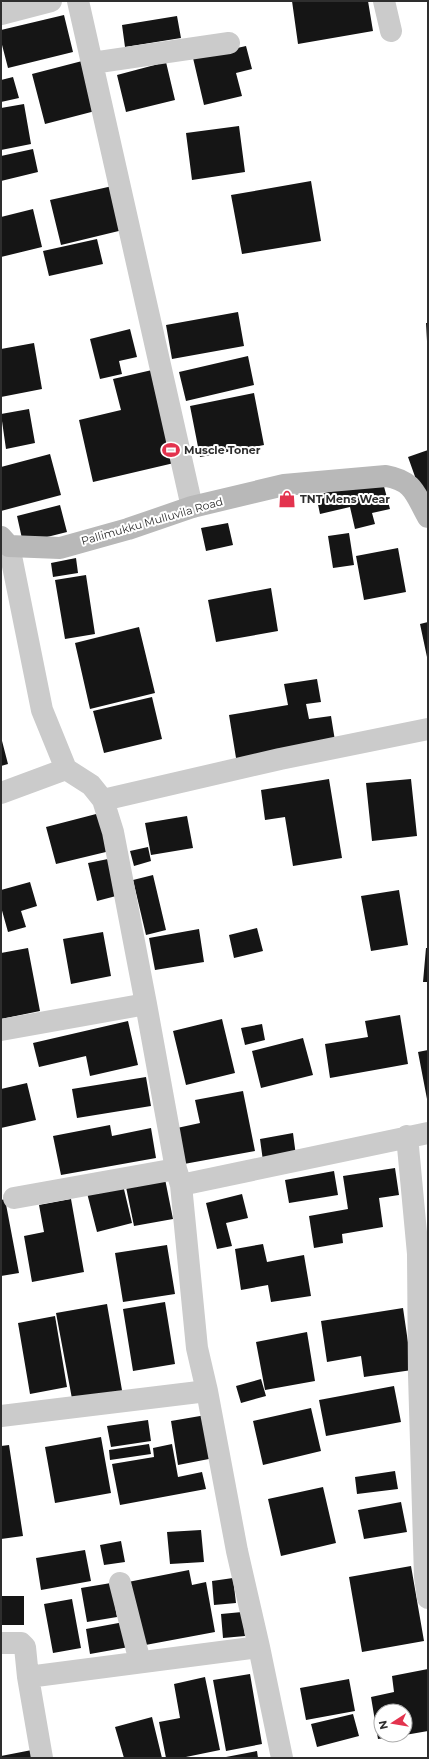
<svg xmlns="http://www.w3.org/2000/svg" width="429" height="1759" viewBox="0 0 429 1759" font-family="Montserrat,sans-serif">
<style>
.building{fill:#151515}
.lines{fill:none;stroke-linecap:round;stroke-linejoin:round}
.street{stroke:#cbcbcb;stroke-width:22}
.secondary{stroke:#b8b8b8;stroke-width:22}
.labels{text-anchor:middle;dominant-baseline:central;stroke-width:4;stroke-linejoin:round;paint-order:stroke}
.poi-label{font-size:11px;font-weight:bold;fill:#2e2e2e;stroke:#fff;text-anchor:start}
.street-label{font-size:11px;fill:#2e2e2e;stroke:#fff}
</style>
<rect width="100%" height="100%" fill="#fff"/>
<path class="building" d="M292,1H368L373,31L298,44Z
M64,15L73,52L8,68L1,41V30Z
M177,16L181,38L125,47L122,25Z
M246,46L252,69L236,73L242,96L204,105L193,58Z
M86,60L99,110L45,124L32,74Z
M166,62L175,100L126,112L117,75Z
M13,77L19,98L1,102V80Z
M24,104L31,144L1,150V108Z
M239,126L245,172L192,180L186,133Z
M33,149L38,172L1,181V156Z
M311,181L321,241L242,254L231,195Z
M117,185L127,229L61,245L50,200Z
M33,209L42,247L1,257V217Z
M97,239L103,264L49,276L43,251Z
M238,312L244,346L172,359L166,325Z
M426,323H428V341H427Z
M130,329L137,357L119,361L122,374L100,379L90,339Z
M34,343L42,389L1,397V349Z
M248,356L254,385L186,401L179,372Z
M152,370L174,463L93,482L79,420L121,410L113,379Z
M254,393L264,445L200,457L190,406Z
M29,409L35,443L6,449L1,414Z
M428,450V513L408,457Z
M50,454L61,495L1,511V467Z
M382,479L390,509L372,513L375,524L355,529L350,507L320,514L316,495Z
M60,505L67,532L23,543L17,516Z
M228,523L233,545L206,551L201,528Z
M349,533L354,565L333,568L328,536Z
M398,548L406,592L364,600L356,556Z
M76,558L78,573L53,577L51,563Z
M86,575L95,634L65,639L55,580Z
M271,588L278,631L216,642L208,600Z
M428,622V657H427L420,624Z
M139,627L155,693L90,709L75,643Z
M317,679L321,702L306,704L309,719L331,716L336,747L237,764L229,715L288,705L284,684Z
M152,697L162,739L104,753L93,711Z
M1,737L8,764L1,766Z
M329,779L342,858L293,866L285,817L265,820L261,790Z
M411,779L417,836L372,841L366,783Z
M100,813L110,851L56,864L46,827Z
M187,816L193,848L151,855L145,823Z
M148,847L151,861L134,866L130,851Z
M108,859L116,896L97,901L88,863Z
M153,875L166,930L146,935L133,880Z
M30,882L37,906L21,911L26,927L8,932L1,907V890Z
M399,890L408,945L371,951L361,896Z
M257,928L263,951L234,958L229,935Z
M199,929L204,962L155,970L149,938Z
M103,932L111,976L71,984L63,939Z
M28,948L40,1011L1,1019V953Z
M426,948H428V982H423Z
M400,1015L408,1064L330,1078L325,1044L368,1037L365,1021Z
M222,1019L235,1073L186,1085L173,1031Z
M128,1021L138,1065L90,1076L86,1056L39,1067L33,1043Z
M262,1024L265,1040L245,1045L241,1028Z
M303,1038L313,1075L261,1088L252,1051Z
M428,1050V1099H427L418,1052Z
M146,1077L151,1106L77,1118L72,1089Z
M27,1083L36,1120L1,1128V1089Z
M243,1091L255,1151L184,1164L177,1128L200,1123L195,1100Z
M110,1125L112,1136L151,1128L156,1158L61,1175L53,1136Z
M293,1133L296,1156L263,1161L260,1139Z
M395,1168L399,1195L379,1198L383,1227L342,1234L343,1243L314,1248L309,1216L348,1209L343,1176Z
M334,1171L338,1195L289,1203L285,1180Z
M165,1179L173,1219L134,1226L126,1187Z
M123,1185L132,1223L97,1232L87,1193Z
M242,1194L248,1218L226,1223L232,1246L217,1249L206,1203Z
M5,1199L19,1273L1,1276V1200Z
M71,1199L84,1272L32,1282L24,1236L44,1232L39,1205Z
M263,1244L267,1262L304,1255L311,1296L271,1302L268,1285L241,1290L235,1249Z
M167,1245L175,1294L123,1302L115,1253Z
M165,1302L175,1364L133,1371L123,1309Z
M107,1304L123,1396L73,1404L56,1313Z
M403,1308L412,1370L364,1377L361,1356L327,1362L321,1321Z
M55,1316L67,1387L30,1394L18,1323Z
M307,1332L315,1381L265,1390L256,1342Z
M261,1379L266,1396L241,1403L236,1386Z
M394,1386L401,1422L326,1436L319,1400Z
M311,1408L321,1451L263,1465L253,1421Z
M206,1415L214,1458L178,1465L171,1421Z
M148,1420L151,1441L111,1447L107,1426Z
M101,1437L111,1493L55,1503L45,1447Z
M149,1444L151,1454L110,1460L109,1450Z
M172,1444L178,1477L202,1472L206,1489L120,1505L112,1464L154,1457L153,1448Z
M9,1445L23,1536L1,1539V1446Z
M395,1471L398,1489L357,1494L355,1477Z
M323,1487L336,1543L281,1556L268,1499Z
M401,1502L407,1532L364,1539L358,1510Z
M201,1530L204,1562L170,1564L167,1532Z
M121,1541L125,1562L104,1565L100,1545Z
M85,1550L91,1581L41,1590L36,1558Z
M411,1566L424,1641L362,1652L349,1577Z
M189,1570L192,1585L206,1582L215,1632L140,1646L128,1582Z
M233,1578L236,1603L214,1605L212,1581Z
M111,1583L117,1617L87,1622L81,1588Z
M1,1596H24V1625H1Z
M72,1599L81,1648L53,1653L44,1604Z
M242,1612L245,1636L223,1638L221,1614Z
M124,1622L129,1647L90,1654L86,1629Z
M428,1669V1731L405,1735V1711H381V1735L399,1736L378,1739L371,1697L394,1692L392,1676Z
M250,1674L262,1744L226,1751L213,1680Z
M205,1677L220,1750L181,1758H166L159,1722L180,1718L174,1684Z
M349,1679L355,1711L306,1720L300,1688Z
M353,1714L359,1736L317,1747L311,1724Z
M152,1717L162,1758H124L115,1727Z
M37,1749L38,1758H1V1756Z
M257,1751L258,1758H226V1757Z"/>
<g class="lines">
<path class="street" d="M78,1L192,507
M384,1L391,31
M1,14L51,1
M92,63L229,43
M9,546L42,710L66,769L91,785L103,800L113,832L146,1004L176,1169L181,1185L197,1348L207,1391L237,1551L259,1647L282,1758
M1,793L66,769
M103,800L280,759L428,729
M1,1030L146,1004
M407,1136L418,1254L419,1375L425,1577H428
M181,1185L428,1133
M14,1198L176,1169
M1,1416L207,1391
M425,1577L428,1598
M120,1583L140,1662
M1,1643H21L25,1647L28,1677L42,1758
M28,1677L259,1647"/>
<path class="secondary" d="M1,537L9,546L60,548L128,529L192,507L284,485L386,476C414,481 415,494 428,517"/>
</g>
<defs>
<g id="stadium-bare" transform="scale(1.38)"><path d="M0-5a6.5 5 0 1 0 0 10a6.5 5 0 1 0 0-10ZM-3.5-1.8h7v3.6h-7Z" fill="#e3334e" stroke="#fff" stroke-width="2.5" paint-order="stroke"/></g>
<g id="shop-bare" transform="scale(1.38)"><path d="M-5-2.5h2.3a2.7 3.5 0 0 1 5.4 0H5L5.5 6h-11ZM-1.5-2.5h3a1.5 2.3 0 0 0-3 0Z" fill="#e3334e" stroke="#fff" stroke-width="2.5" paint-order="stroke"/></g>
</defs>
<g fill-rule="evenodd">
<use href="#stadium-bare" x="171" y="450"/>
<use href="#shop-bare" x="287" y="499"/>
</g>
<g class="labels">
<g class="poi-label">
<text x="184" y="450">Muscle Toner</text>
<text x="300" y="499">TNT Mens Wear</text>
</g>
<g class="street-label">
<text transform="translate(152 521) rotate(-16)">Pallimukku Mulluvila Road</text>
</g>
</g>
<rect width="429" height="1759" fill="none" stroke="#2e2e2e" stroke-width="4"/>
<g transform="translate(393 1723) rotate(258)"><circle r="19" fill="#ffffff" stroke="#ababab"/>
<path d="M0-3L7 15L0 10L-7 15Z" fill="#e3334e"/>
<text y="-6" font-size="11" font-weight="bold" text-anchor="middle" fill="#2e2e2e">N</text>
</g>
</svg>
